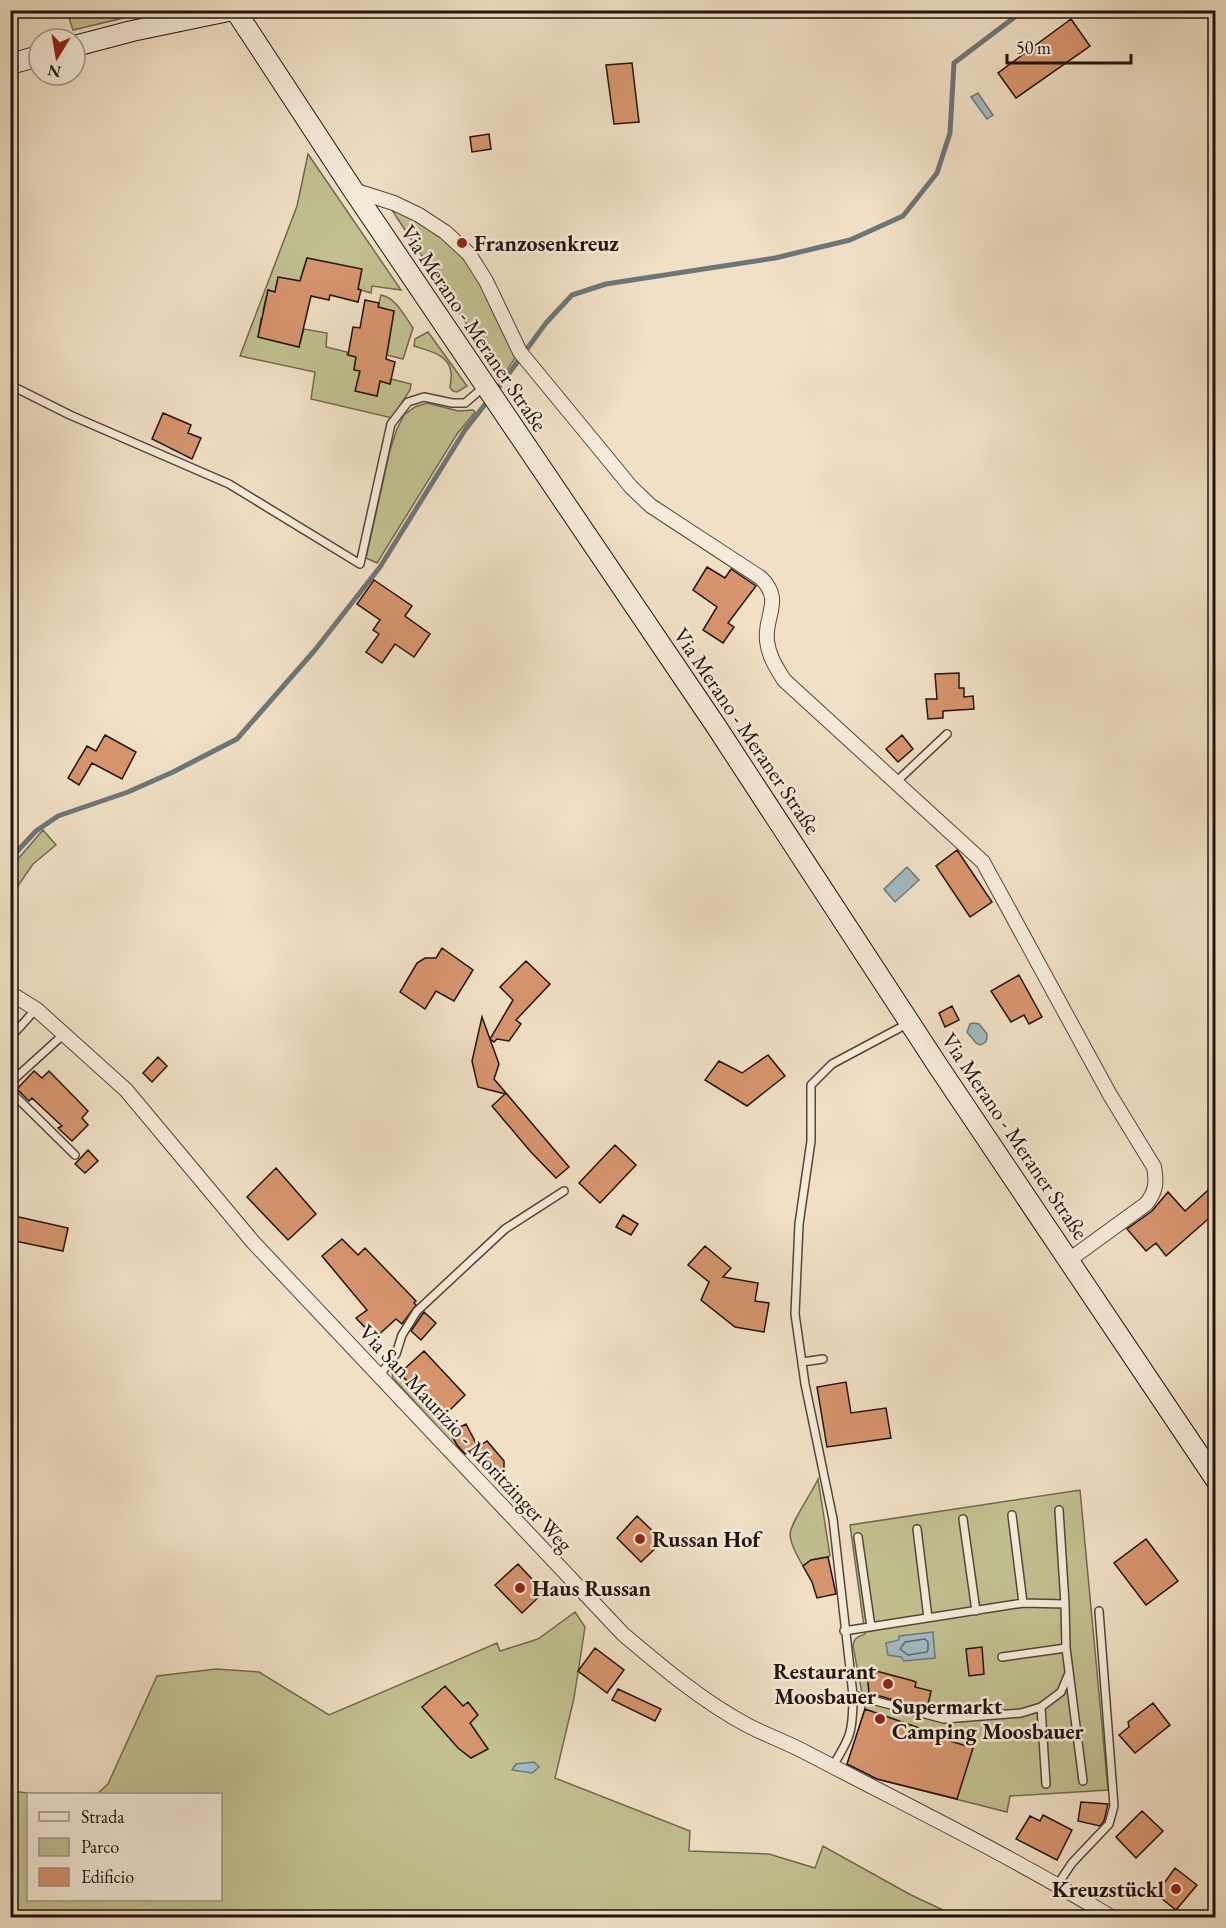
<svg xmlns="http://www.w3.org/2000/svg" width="1226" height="1928" viewBox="0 0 1226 1928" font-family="'EB Garamond',serif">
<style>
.green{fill:#c2c090;stroke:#716a4f;stroke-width:1.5}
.water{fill:#a1bac1;stroke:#6d7779;stroke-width:1.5}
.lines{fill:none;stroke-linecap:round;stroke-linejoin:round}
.shore{stroke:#606668;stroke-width:1.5}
.stream{stroke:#6d7779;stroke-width:5}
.building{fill:#d7956e;stroke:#20130e;stroke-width:1.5}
.service-casing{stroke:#54463c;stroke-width:10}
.minor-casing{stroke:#54463c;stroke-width:16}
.secondary-casing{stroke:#20130e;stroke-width:22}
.service{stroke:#f6ebda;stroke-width:7}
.minor{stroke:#f6ebda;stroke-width:14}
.secondary{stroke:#f6ebda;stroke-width:20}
.poi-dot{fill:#8f2418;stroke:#f6ebda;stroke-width:2}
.labels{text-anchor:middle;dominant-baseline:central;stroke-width:5;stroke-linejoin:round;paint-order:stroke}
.poi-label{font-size:22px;font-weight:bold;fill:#20130e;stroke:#f6ebda;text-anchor:start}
.street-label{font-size:22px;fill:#20130e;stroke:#f6ebda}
</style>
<rect width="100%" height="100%" fill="#f1e0c6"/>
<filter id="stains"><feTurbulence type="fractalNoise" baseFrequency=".00333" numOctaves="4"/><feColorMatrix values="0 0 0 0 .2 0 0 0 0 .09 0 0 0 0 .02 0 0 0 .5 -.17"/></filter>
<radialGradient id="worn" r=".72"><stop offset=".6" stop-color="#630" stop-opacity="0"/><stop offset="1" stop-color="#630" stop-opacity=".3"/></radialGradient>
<path class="green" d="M74,11H90L98,15L116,11H153L73,30L69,18L75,16Z
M308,154L401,290L372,286L371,293L358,289L329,263L307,258L300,281L279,277L275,292L268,290L263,310L267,311L265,319L261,318L258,337L299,347L304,329L327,333L326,347L347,352V355L360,358L355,362L354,369L360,371L356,391L377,396L380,381L390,384L391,379L411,384L410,390L392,418L311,399L315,372L240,356L297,206Z
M390,207C404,215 422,221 435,231C480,265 493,309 515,358L499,382L464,320Z
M381,295C396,298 404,315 413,328L403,359L387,355L394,311L378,307Z
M428,332L467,386L457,392L453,391L450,388C450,383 452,378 451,373C450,354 428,351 414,346L415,339Z
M427,403L458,411L473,410L475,412L457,434L377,563L366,558L390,450L397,429L404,415L415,407Z
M43,830L56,845L33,864L11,896V867Z
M395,1368L441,1419L463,1455L393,1378L392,1373Z
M818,1479L830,1556L811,1560L803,1566C798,1557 791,1547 790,1535C790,1523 812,1493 818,1479Z
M1080,1490L1108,1790L1010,1796L1007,1812L845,1771L865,1709L853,1646C854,1638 857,1637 865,1634L850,1525Z
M575,1612L585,1627L574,1698L555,1778L690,1831L689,1851L769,1854L815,1868L823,1846L911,1895L958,1917L11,1918V1791L37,1794H28V1900H220V1794H97L108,1784L157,1676L216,1669L259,1672L329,1715L497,1643L500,1651L538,1639Z"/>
<path class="water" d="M978,93L993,115L987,119L971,97Z
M907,867L919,880L895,902L884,889Z
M974,1023L979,1024L987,1034C987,1040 987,1043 980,1045L976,1043L967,1032L970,1024Z
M933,1632L935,1658L904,1661L901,1657L888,1655L886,1643L899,1640V1636Z
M534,1762L539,1767L532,1773L512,1770L516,1764Z"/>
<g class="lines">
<path class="shore" d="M925,1639L928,1642V1650L927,1652L908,1655L900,1649L905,1642Z"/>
<path class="stream" d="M496,391L546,323L572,295L606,284L775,258L850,240L903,216L937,173L950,133L954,63L1024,10
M10,859L36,831L58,816L128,792L173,772L237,739L315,650L380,567L465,430L490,398"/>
</g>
<path class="building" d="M1071,19L1090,46L1016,98L998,73Z
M632,63L639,122L614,124L606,65Z
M489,134L491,149L472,152L470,137Z
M307,258L362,269L358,289L361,290L358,302L330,295L329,300L311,296L299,347L258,337L268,290L275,292L278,277L300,281Z
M365,300L379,303L378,307L394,311L386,359L395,362L390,384L380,381L377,396L355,391L360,371L354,370L356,357L348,355L353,327L360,328Z
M163,413L191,425L188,433L201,438L192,459L152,439Z
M707,567L725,578L731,569L756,586L728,623L734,627L723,643L703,630L717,607L693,590Z
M374,580L412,606L405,616L430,634L414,657L395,644L382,663L366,652L379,634L373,630L380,620L357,604Z
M959,673V688H964V697L973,696L974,709L943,711V718L928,719L926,699H937L935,674Z
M105,735L136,752L122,779L92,763L79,785L68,778L87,746L96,751Z
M902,735L913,749L898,762L886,749Z
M957,850L992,902L970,917L936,866Z
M442,948L473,970L454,1001L436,991L425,1009L400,992L417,963L425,958H436Z
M526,961L550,984L516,1020L521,1024L509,1041L497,1039L494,1042L490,1039L513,1000L500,987Z
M1019,975L1042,1017L1029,1024L1024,1015L1011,1022L991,991Z
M952,1006L959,1020L945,1027L939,1013Z
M482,1017L499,1064L494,1079L569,1167L556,1178L530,1151L492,1106L505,1094L478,1087L472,1061Z
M768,1055L785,1076L747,1106L705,1080L719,1061L742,1073Z
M158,1057L167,1066L152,1082L143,1073Z
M34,1071L42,1078L49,1071L88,1111L82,1118L88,1125L72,1141L58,1128L62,1126L32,1098L29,1101L17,1089Z
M615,1145L636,1165L600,1203L579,1183Z
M88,1150L98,1161L85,1173L75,1164Z
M276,1168L316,1214L288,1240L247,1197Z
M1215,1184V1213L1166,1256L1156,1243L1146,1251L1127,1229L1152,1211L1168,1192L1185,1211Z
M10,1215L68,1228L63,1251L10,1240Z
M623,1215L638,1224L631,1235L616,1227Z
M342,1239L358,1255L365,1248L416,1301L414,1303L416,1305L402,1324L396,1319L375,1338L356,1318L367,1310L322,1256Z
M705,1246L731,1268L723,1277L758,1283L755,1301L769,1303L764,1332L735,1327L701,1300L709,1282L688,1265Z
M424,1312L436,1323L421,1340L411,1331Z
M424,1351L465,1395L441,1419L400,1373Z
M846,1382L851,1413L886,1408L891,1438L827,1447L817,1387Z
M466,1424L478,1447L487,1441L504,1461V1471L496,1476L473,1450L475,1449L465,1454L457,1445L450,1432Z
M637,1516L663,1541L641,1562L617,1538Z
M1146,1539L1178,1581L1146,1605L1114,1563Z
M828,1557L836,1594L817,1598L812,1582L803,1566L811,1560Z
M518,1564L544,1592L522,1613L495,1585Z
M982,1647L984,1674L969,1676L966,1649Z
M595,1648L624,1670L607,1693L578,1671Z
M876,1671L910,1680L916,1682L915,1687L931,1691L928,1705L908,1704L869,1693L867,1674Z
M445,1686L463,1706L468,1702L478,1715L470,1723L488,1749L471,1758L458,1748L422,1707Z
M618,1689L661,1709L655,1721L612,1700Z
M1153,1703L1170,1725L1135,1753L1119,1735L1129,1727L1128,1722Z
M865,1709L925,1730L924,1733L973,1748L957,1799L877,1779L847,1764Z
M1081,1802L1108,1804L1104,1821L1100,1826L1078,1821Z
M1142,1811L1163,1831L1136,1858L1116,1837Z
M1043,1815L1072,1830L1057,1860L1016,1839L1030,1816L1040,1821Z
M1175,1868L1197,1885L1176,1910L1156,1894Z"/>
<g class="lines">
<g class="service-casing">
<path id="service" d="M10,385L70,415L229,484L360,564L391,424L408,402L424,397L452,403H465L485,386
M896,782L947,734
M10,1038L36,1009
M10,1083L64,1034
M10,1091L75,1155
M802,1362L823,1359
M379,1376L396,1354L402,1335L417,1311L505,1229L564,1191
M1059,1510L1065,1604L1066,1648L1083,1781
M1012,1515L1023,1603
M963,1519L976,1611
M917,1529L928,1618
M858,1537L871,1627
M844,1631L1023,1603L1065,1604
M1002,1657L1066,1648
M853,1695L944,1719L1021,1713L1041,1707L1061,1692L1069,1673
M1041,1707L1046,1784
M832,1767C851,1737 853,1731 853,1695L833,1519L805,1384L795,1314L799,1224L811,1141V1085L832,1064L907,1024
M1058,1884L1072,1863L1109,1824L1114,1806L1099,1611"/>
</g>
<g class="minor-casing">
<path id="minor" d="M353,190L394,203L419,215L445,232L469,254L486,281L520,352L631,487L651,506L761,578C784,601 764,615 767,641C769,657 776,667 784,680L983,862L1110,1095L1154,1167C1157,1182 1156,1192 1146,1204L1069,1260
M10,993L36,1009L126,1090L253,1242L623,1634C662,1667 702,1701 747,1725C766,1735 786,1742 805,1752C908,1806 1013,1857 1113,1918"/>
</g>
<g class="secondary-casing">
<path id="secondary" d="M235,10L353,190L716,726L938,1066L1216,1480
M75,46L132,31L233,10
M10,64L39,56"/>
</g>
<use href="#service" class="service"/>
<use href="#minor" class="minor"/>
<use href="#secondary" class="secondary"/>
</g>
<g class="poi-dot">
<circle cx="462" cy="243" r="6"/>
<circle cx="640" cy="1539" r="6"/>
<circle cx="520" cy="1588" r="6"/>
<circle cx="888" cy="1684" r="6"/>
<circle cx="880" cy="1719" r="6"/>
<circle cx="1176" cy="1889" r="6"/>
</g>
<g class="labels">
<g class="poi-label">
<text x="474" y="243">Franzosenkreuz</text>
<text x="652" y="1539">Russan Hof</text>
<text x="532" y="1588">Haus Russan</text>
<text x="876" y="1671" text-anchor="end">Restaurant<tspan x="876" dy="25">Moosbauer</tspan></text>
<text x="892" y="1706">Supermarkt<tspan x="892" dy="25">Camping Moosbauer</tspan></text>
<text x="1164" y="1889" text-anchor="end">Kreuzstückl</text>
</g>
<g class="street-label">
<text transform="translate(474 328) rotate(56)">Via Merano - Meraner Straße</text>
<text transform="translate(747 731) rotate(56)">Via Merano - Meraner Straße</text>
<text transform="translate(1015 1136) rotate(56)">Via Merano - Meraner Straße</text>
<text transform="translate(466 1438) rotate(47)">Via San Maurizio - Moritzinger Weg</text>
</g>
</g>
<rect width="1226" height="1928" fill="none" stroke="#f1e0c6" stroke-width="36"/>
<rect x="12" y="12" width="1202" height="1904" fill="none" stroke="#20130e" stroke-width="3"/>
<rect x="18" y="18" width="1190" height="1892" fill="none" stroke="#20130e" stroke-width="1.5"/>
<rect x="27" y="1793" width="195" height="108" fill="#f6ebda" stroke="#a09588" stroke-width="1.5"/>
<rect x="39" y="1812" width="30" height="9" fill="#f6ebda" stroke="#a09588" stroke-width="1.5"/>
<text x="81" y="1823" font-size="18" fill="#20130e">Strada</text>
<rect x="39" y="1838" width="30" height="18" fill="#c2c090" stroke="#a09588" stroke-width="1.5"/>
<text x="81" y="1853" font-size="18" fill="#20130e">Parco</text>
<rect x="39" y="1868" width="30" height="18" fill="#d7956e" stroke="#a09588" stroke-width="1.5"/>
<text x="81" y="1883" font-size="18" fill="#20130e">Edificio</text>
<g transform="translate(57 57) rotate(191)"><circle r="28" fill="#f6ebda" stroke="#a09588" stroke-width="1.5"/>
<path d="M0-4.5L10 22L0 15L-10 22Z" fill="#8f2418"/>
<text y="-9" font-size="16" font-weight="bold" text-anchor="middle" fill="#20130e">N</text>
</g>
<path d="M1007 54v9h124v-9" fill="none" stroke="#20130e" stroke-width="3"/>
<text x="1016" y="54" font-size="18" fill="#20130e" stroke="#f6ebda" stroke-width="4.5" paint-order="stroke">50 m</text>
<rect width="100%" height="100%" filter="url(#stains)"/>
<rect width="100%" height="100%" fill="url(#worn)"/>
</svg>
